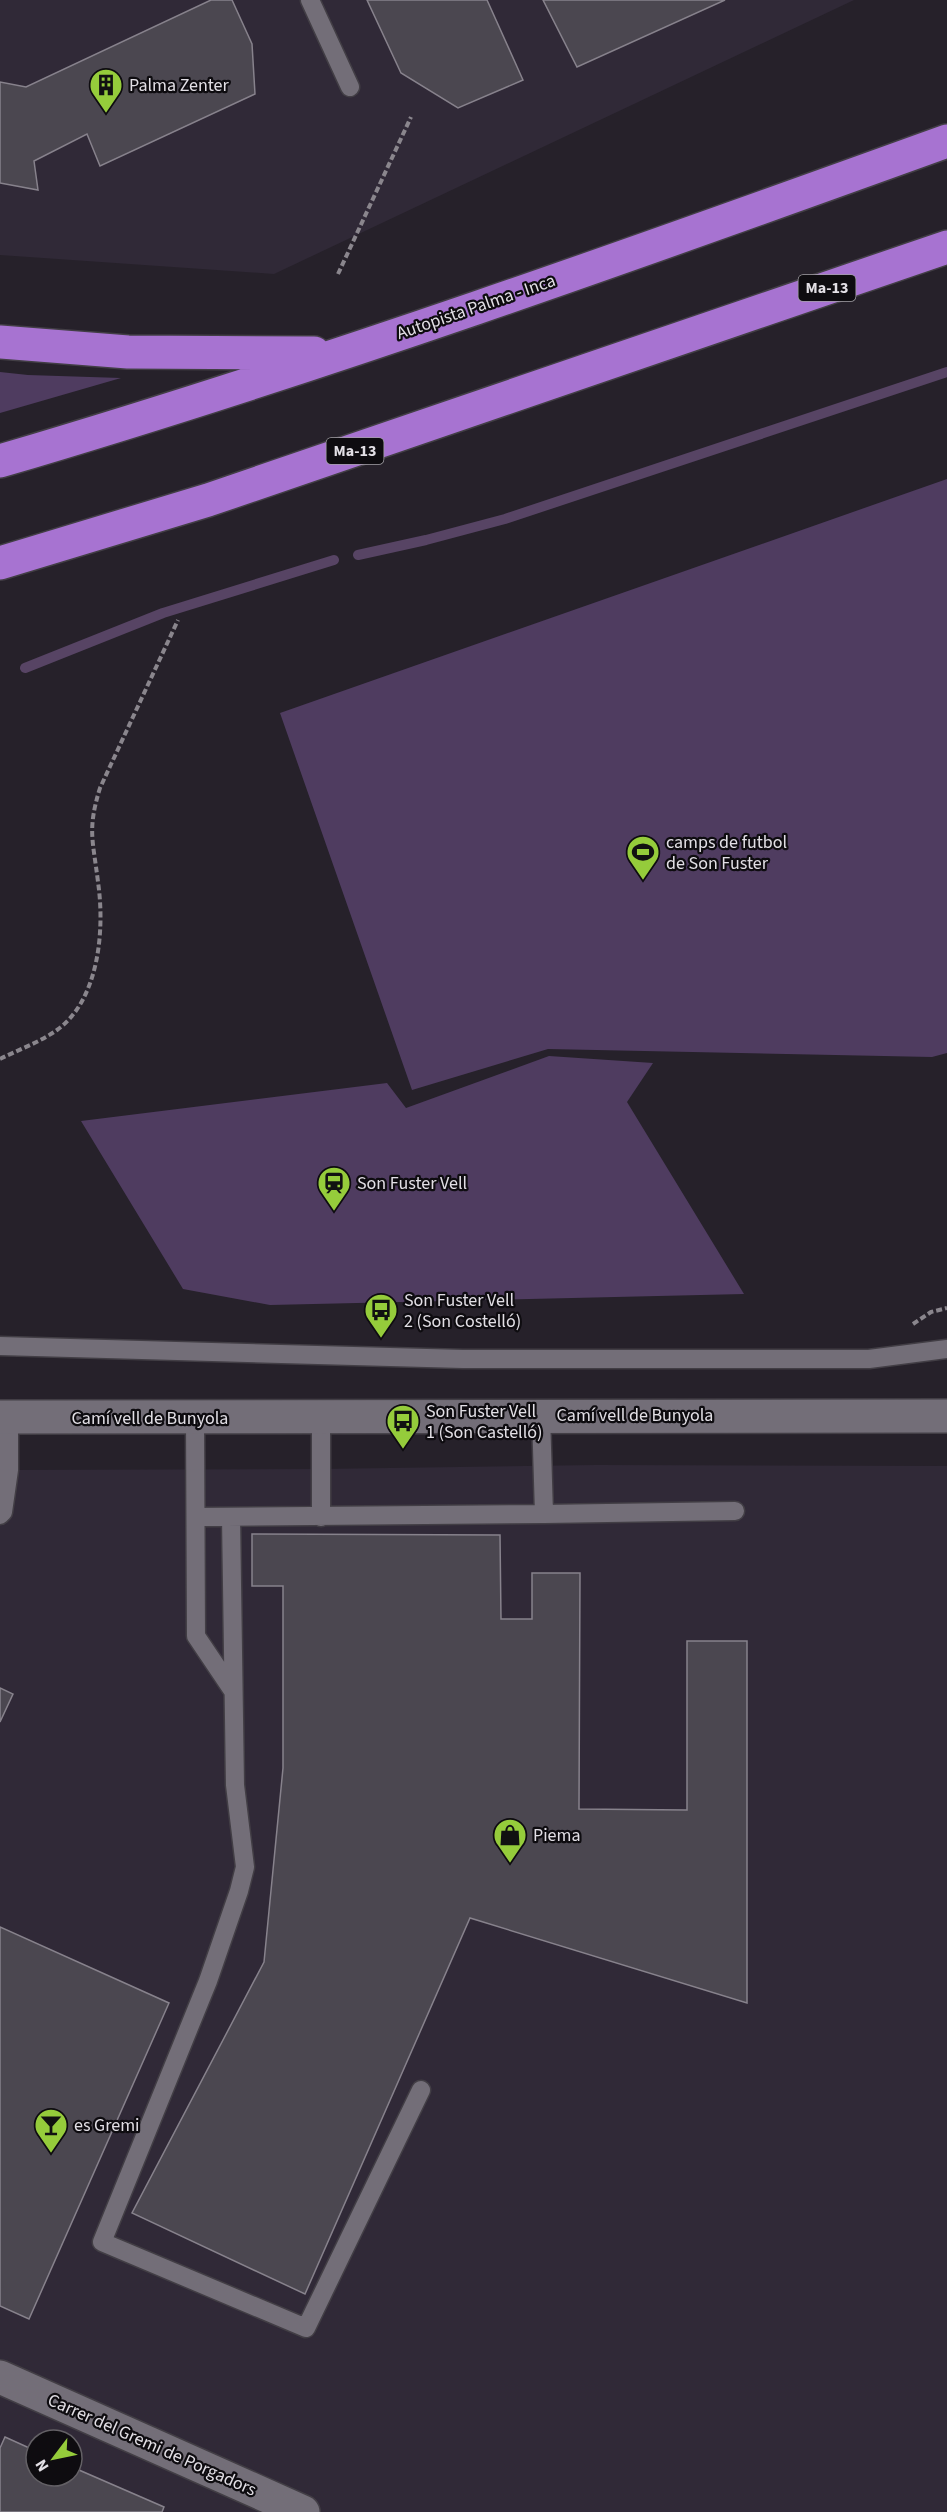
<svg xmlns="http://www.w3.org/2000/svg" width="947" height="2512" viewBox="0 0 947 2512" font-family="'Source Sans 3',sans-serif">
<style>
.built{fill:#302937;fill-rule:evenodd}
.green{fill:#4f3c60}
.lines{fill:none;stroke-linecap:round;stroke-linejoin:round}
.stream{stroke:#574464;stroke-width:10}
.building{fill:#4b4750;stroke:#87828c;stroke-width:1.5}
.service-casing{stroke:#423e45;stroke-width:21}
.minor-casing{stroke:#423e45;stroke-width:36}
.secondary-casing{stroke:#423e45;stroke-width:36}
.motorway-casing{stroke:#423e45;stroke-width:36}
.path{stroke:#8a868d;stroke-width:4;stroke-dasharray:6 3;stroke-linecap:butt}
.service{stroke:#736e78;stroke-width:18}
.minor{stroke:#736e78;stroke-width:33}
.secondary{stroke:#736e78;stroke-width:33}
.motorway{stroke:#a773d1;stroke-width:33}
.labels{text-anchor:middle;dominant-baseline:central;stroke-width:4.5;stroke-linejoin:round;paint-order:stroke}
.shield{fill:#0e0c10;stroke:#a2a0a5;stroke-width:1.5}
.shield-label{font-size:16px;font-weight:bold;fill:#e2dfe5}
.poi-label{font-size:18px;fill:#e2dfe5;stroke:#0e0c10;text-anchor:start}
.street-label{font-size:18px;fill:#e2dfe5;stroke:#0e0c10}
</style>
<rect width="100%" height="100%" fill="#26212a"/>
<path class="built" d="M0,0H854L274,274L0,255Z
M596,1465L947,1466V2512H0V1470L321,1469ZM36,2440H72V2476H36Z"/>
<path class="green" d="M0,372L28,375L121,378L0,413Z
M947,479V1053L932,1057L548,1049L412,1090L280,713Z
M549,1056L653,1063L627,1102L744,1294L270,1305L183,1289L81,1121L387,1083L406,1108Z"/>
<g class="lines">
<path class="stream" d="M358,555L426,540L505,519L947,372
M25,668L163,613L334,560"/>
</g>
<path class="building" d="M211,0H232L252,44L255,94L100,166L87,134L34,161L38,190L0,183V82L26,87Z
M367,0H487L523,80L458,108L401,73Z
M543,0H725L577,67Z
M252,1534L500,1535L501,1619H532V1573H580L579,1809L687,1810V1641H747V2003L470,1918L305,2294L132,2213L264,1962L283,1768V1586H252Z
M0,1688L13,1694L0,1722Z
M0,1927L169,2003L29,2319L0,2306Z
M5,2437L36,2451V2476H72V2467L164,2507L162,2512H0V2448Z"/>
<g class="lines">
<g class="service-casing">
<path id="service" d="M310,0L350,87
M0,1346L463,1359H869L947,1349
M321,1417V1517
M195,1418L196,1636L233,1691
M544,1514L735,1511
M0,1515L3,1512L9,1470V1417
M196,1517L544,1514L541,1415
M231,1517L235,1785L245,1867L239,1891L208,1981L102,2242L306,2328L421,2090"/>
</g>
<g class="minor-casing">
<path id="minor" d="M0,2377L303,2512"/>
</g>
<g class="secondary-casing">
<path id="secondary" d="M0,1417L947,1416"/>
</g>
<g class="motorway-casing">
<path id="motorway" d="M0,342L128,352L314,353
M0,461C319,367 634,254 947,141
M0,563L208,500L947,247"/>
</g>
<path class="path" d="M338,274L411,117
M0,1059C18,1050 40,1042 57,1030C99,1000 105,930 98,882C93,840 87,830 100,788L178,620
M913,1324L931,1312L947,1308"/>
<use href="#service" class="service"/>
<use href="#minor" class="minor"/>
<use href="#secondary" class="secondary"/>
<use href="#motorway" class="motorway"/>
</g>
<defs>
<g id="building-pin" transform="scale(1.725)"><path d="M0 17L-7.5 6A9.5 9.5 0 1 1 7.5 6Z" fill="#95cc3b" stroke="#0e0c10"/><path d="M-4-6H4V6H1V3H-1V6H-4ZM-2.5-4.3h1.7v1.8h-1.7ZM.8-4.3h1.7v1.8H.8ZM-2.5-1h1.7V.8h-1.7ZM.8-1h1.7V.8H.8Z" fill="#111"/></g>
<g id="stadium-pin" transform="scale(1.725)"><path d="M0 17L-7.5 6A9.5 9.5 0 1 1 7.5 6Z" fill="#95cc3b" stroke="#0e0c10"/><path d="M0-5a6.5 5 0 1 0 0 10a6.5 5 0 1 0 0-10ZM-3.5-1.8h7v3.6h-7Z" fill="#111"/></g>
<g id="station-pin" transform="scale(1.725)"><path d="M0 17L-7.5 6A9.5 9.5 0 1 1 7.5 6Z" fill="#95cc3b" stroke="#0e0c10"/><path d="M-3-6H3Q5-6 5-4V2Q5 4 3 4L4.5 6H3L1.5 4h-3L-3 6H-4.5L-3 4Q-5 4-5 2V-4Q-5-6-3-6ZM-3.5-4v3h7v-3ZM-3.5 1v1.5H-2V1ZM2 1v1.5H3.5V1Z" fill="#111"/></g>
<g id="bus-pin" transform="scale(1.725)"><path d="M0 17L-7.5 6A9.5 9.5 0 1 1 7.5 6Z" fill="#95cc3b" stroke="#0e0c10"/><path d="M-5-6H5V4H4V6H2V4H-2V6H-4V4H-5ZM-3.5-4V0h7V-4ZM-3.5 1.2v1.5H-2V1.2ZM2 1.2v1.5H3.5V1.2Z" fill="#111"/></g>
<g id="shop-pin" transform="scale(1.725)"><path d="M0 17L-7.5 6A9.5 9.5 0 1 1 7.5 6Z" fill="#95cc3b" stroke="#0e0c10"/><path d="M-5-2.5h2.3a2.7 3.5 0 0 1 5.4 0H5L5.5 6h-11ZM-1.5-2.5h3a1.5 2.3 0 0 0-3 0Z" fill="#111"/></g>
<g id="bar-pin" transform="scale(1.725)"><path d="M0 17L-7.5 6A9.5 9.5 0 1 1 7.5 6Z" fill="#95cc3b" stroke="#0e0c10"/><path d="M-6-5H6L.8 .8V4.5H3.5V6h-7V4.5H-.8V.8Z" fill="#111"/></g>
</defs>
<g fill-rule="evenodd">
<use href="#building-pin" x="106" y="85"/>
<use href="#stadium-pin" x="643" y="852"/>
<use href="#station-pin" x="334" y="1183"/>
<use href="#bus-pin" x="381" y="1310"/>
<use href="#bus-pin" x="403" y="1421"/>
<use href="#shop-pin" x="510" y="1835"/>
<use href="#bar-pin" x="51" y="2125"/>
</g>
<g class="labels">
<g class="shield">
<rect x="798.5" y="275" width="57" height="26" rx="4.5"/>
<rect x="326.5" y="438" width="57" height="26" rx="4.5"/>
</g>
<g class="shield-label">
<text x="827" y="288">Ma-13</text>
<text x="355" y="451">Ma-13</text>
</g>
<g class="poi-label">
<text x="129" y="85">Palma Zenter</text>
<text x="666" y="842">camps de futbol<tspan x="666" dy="21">de Son Fuster</tspan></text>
<text x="357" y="1183">Son Fuster Vell</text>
<text x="404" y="1300">Son Fuster Vell<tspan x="404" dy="21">2 (Son Costelló)</tspan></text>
<text x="426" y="1411">Son Fuster Vell<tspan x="426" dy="21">1 (Son Castelló)</tspan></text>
<text x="533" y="1835">Piema</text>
<text x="74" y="2125">es Gremi</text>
</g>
<g class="street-label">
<text transform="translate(476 307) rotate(-19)">Autopista Palma - Inca</text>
<text x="635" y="1415">Camí vell de Bunyola</text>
<text x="150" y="1418">Camí vell de Bunyola</text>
<text transform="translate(152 2445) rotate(24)">Carrer del Gremi de Porgadors</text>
</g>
</g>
<g transform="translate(54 2458) rotate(238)"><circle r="28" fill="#0e0c10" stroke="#636065" stroke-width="1.5"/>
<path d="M0-4.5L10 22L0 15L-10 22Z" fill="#95cc3b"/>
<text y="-9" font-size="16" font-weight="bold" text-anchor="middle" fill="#e2dfe5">N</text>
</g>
</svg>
